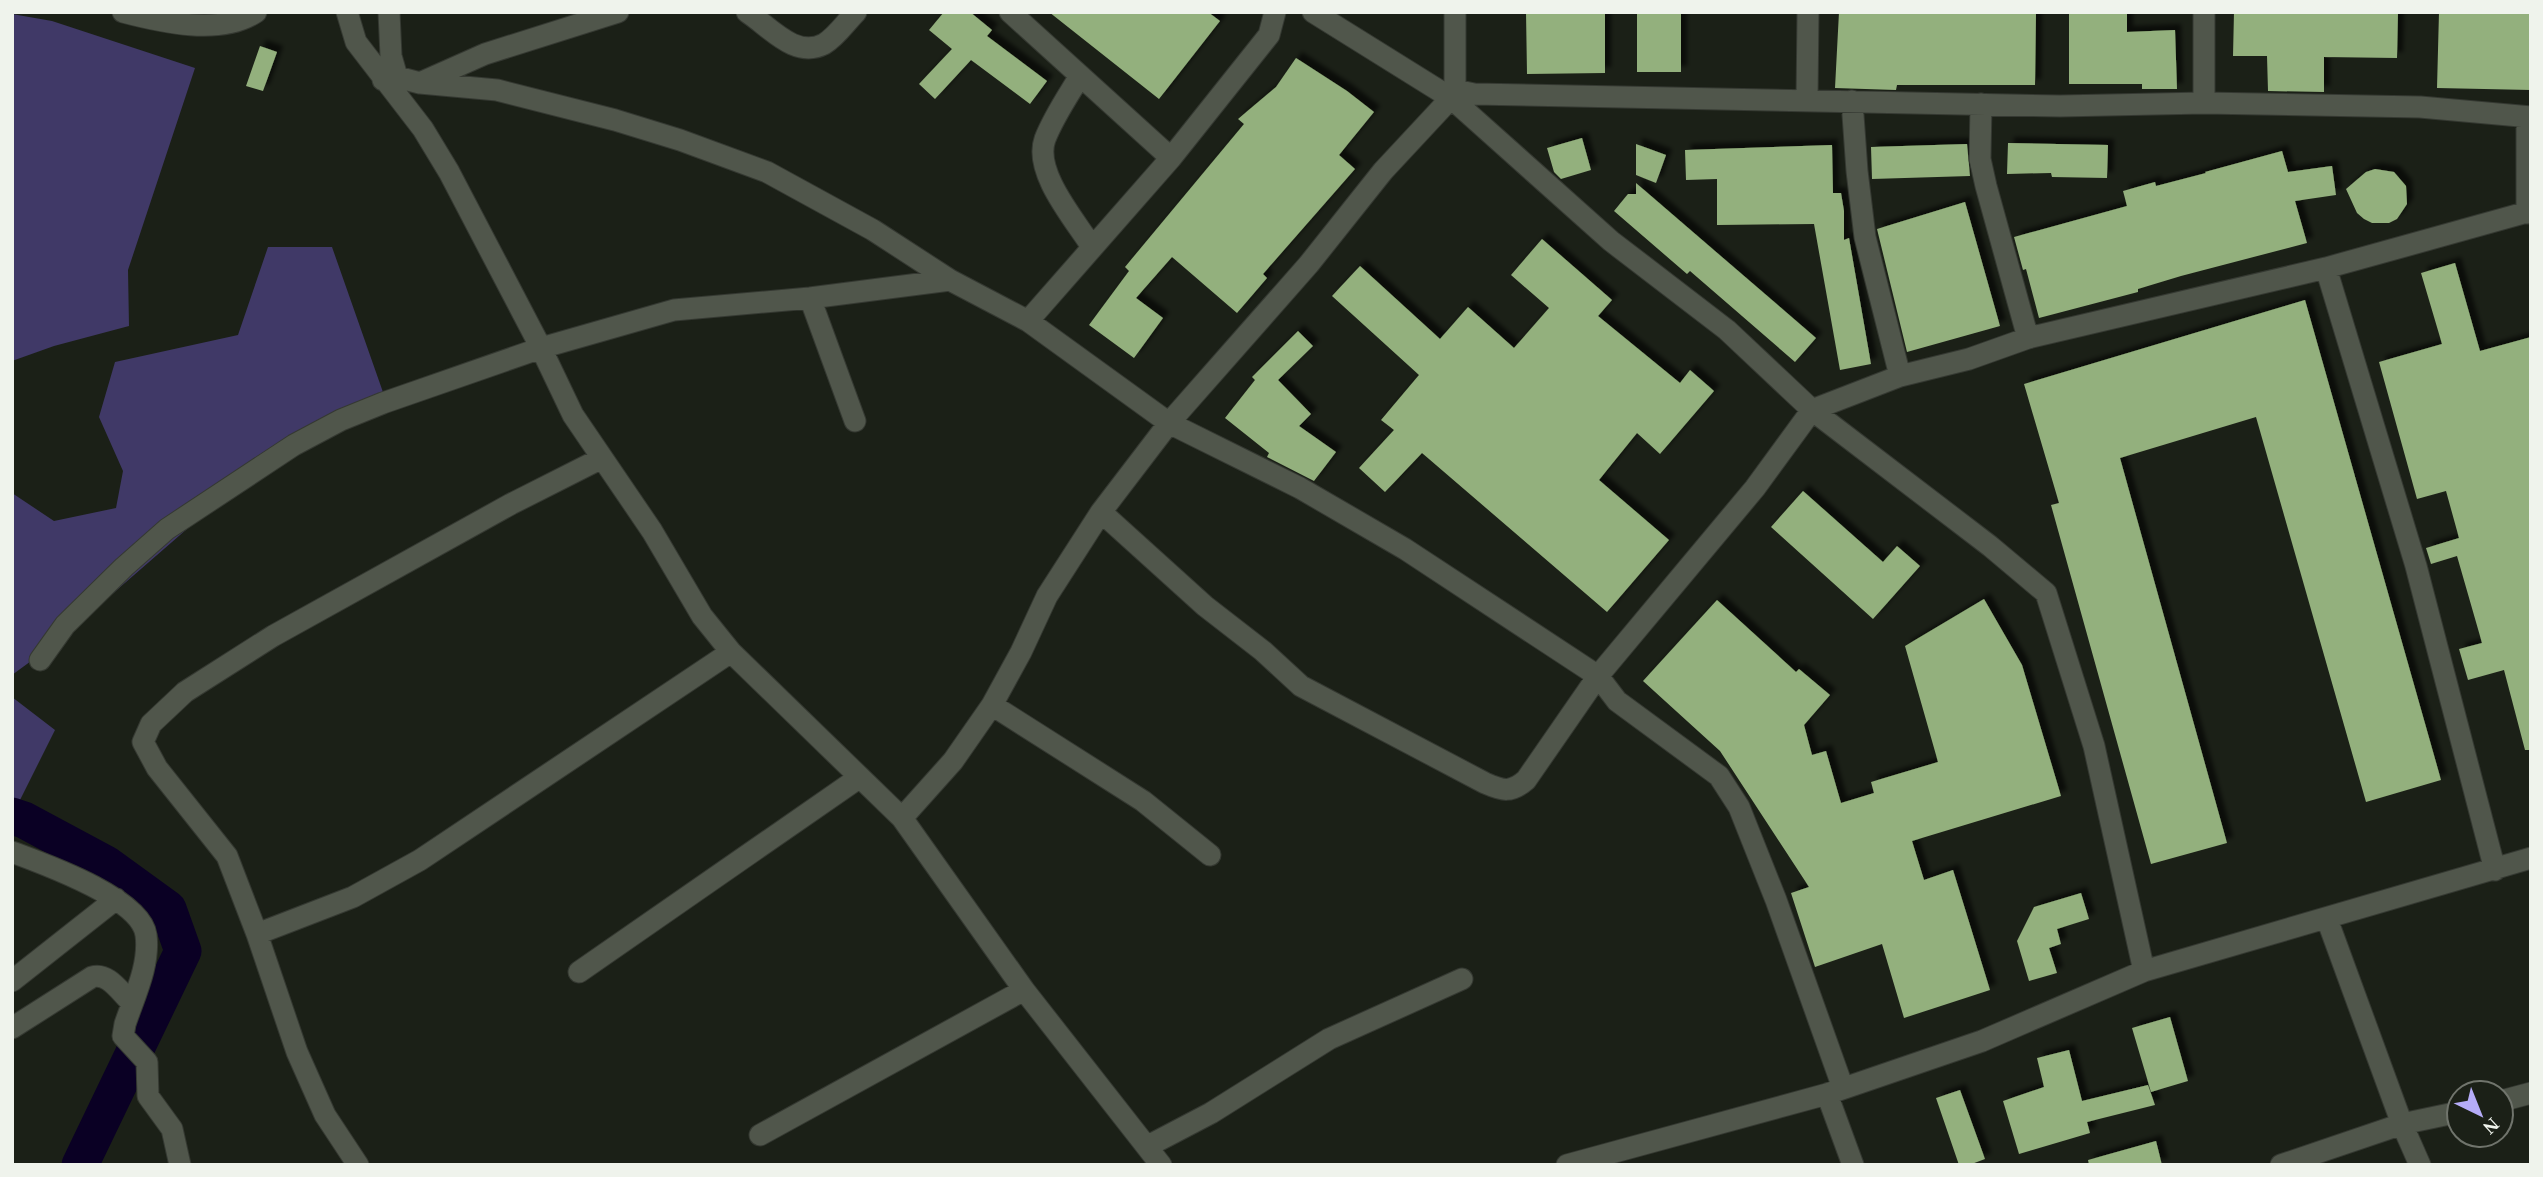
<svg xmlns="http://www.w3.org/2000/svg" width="2543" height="1177" viewBox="0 0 2543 1177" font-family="'Times New Roman',serif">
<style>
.forest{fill:#403967}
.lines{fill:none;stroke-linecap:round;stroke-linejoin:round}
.river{stroke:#0a0024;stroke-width:37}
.building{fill:#93b07d;filter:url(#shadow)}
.minor-casing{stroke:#353932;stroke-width:23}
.minor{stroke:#50564b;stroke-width:21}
</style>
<defs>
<filter id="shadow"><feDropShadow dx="6" dy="-6" stdDeviation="2" flood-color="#0009"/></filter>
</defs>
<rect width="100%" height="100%" fill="#1b2017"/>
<path class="forest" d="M12,14L52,21L195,68L128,270L129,326L54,346L12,361Z
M268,247H332L384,395L195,522L57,642L12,675V493L54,521L116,508L123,471L99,417L115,362L238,335Z
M12,697L55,730L18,804L12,801Z"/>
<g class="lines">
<path class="river" d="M12,816L24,820L106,864L168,909L183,951L80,1165"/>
</g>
<path class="building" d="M944,12H970L992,30L987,36L1047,81L1030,104L971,60L935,99L919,84L952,49L929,30Z
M1049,12H1208L1220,21L1159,99Z
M1526,12H1605V73L1527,74Z
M1637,12H1681V72H1637Z
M1839,12H2036L2035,85H1897L1896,90L1835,88Z
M2069,12H2127V32L2175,30L2177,89H2142V84H2069Z
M2234,12H2398L2397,58L2324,57V92L2268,91L2267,56H2233Z
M2439,12H2531V90L2437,88Z
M260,46L277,52L263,91L246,86Z
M1296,58L1347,91L1374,112L1339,155L1355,169L1263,274L1267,278L1237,313L1172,257L1136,298L1163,318L1134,358L1089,325L1129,271L1125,267L1244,124L1238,119L1276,87Z
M1582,138L1591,170L1561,179L1554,172L1547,148Z
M2008,143L2108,145L2107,178L2052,177L2051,173L2007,174Z
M1636,144L1666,155L1656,183L1636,175Z
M1967,144L1970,176L1872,179L1871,147Z
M1832,145L1833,193H1841L1844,211V240L1849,238L1871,364L1840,370L1814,224L1717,225V179L1686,180L1685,150Z
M2282,151L2288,172L2332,166L2336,195L2295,201L2307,243L2181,276L2138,289V292L2039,318L2026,269L2023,270L2014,237L2127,206L2123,191L2155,182L2156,186L2206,173L2205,172Z
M2375,169L2394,172L2406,186L2407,204L2397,219L2389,223H2372L2364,219L2357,213L2346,189L2366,172Z
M1636,183L1816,338L1795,362L1690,271L1687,274L1614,211L1628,194H1636Z
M1965,202L2000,326L1907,352L1877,229Z
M1542,239L1612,300L1598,316L1680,383L1690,370L1714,391L1660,454L1637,433L1599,480L1669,540L1607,612L1422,453L1385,492L1359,468L1394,430L1381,420L1419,375L1332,296L1360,266L1440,339L1468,307L1514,348L1549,308L1511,275Z
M2455,263L2480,351L2531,337V750H2525L2504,670L2468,680L2459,649L2482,643L2457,556L2431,564L2426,548L2459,538L2446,491L2417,499L2379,362L2442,344L2421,273Z
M2305,300L2441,780L2366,802L2256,417L2120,458L2227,843L2151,864L2051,505L2059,503L2024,384Z
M1298,331L1313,346L1278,380L1311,414L1299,426L1336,452L1314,481L1267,457L1269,453L1225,418L1255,380L1252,377Z
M1803,491L1883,562L1897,546L1920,566L1873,619L1771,527Z
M1984,599L2022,665L2061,796L1912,841L1924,880L1953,870L1990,990L1904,1018L1882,944L1815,967L1791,893L1809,887L1720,751L1643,681L1717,600L1796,672L1799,669L1830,695L1804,725L1812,755L1826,751L1841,803L1874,793L1871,782L1938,762L1905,646Z
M2081,893L2089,919L2057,929L2061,944L2049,948L2057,973L2029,981L2017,941L2034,907Z
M2170,1017L2188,1081L2151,1092L2132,1028Z
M2069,1050L2082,1101L2148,1085L2155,1105L2087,1122L2090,1133L2019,1154L2003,1101L2044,1087L2037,1058Z
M1960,1090L1985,1159L1969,1165H1959L1936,1098Z
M2156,1141L2162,1165H2089L2088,1160Z"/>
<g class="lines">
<g class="minor-casing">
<path id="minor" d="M123,12C161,22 221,36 256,12
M347,12L356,42L423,129L449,172L541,348L573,415L652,531L702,616L731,652L902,818L1024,990L1161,1165
M389,12L391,56L397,77
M747,12C770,27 795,59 824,44C836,37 846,22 856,12
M1010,12L1171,158
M1313,12L1451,98L1611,241L1727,330L1812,410L1990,546L2046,593L2094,746L2144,971
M1080,76C1068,96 1054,116 1045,139C1033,172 1075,220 1092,247
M383,80L397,77L420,83L497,90L615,120L680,140L767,172L873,230L950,280L1028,321L1169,423L1300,488L1405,549L1598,676L1617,701L1719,776L1739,807L1776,900L1843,1088
M422,82L485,54L618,12
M1455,90L1474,94L2060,106L2204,103L2420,107L2531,117
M1807,99L1808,12
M1852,101L1857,171L1865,237L1900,376
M2204,103V12
M1981,104L1980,159L1986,186L2028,338
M2527,213V117
M2326,268L2416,566L2495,870
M810,298L855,421
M1028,321L1171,158L1269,35L1275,12
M1101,512L1205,606L1263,651L1301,686L1485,783C1503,791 1511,793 1526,780L1598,676L1755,488L1812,410L1900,376L1969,359L2028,338L2326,268L2531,211
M40,660L65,625L124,567L167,529L294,445L341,420L383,403L541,348L674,310L810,298L950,280
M992,705L1143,801L1210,855
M902,818L953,761L992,705L1021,652L1047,596L1101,512L1169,423L1309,264L1383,171L1451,98L1455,90V12
M12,852C44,864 141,898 146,935C150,965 134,997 125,1024L123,1036L147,1062L148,1096L172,1129L180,1165
M2327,919L2402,1124L2420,1165
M257,934L353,897L420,860L731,652
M579,972L860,777
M12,981L116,899
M12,1028L92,977C108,972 120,992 131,1002
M1827,1094L1853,1165
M2501,1101L2531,1093
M760,1135L1024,990
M1148,1146L1211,1113L1329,1039L1462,979
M358,1165L325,1115L297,1052L257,934L227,856L157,768L143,742L151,724L185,692L273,636L511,504L602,458
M1567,1165L1827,1094L1982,1041L2144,971L2531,858
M2281,1165L2402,1124L2459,1112"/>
</g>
<use href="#minor" class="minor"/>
</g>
<rect width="2543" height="1177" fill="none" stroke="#eff3ec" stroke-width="28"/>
<g transform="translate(2480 1114) rotate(137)"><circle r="33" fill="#1b2017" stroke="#70746c" stroke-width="2"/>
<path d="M0-5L12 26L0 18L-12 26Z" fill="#b5acf8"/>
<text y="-10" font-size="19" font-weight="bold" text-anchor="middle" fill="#eff3ec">N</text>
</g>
</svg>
